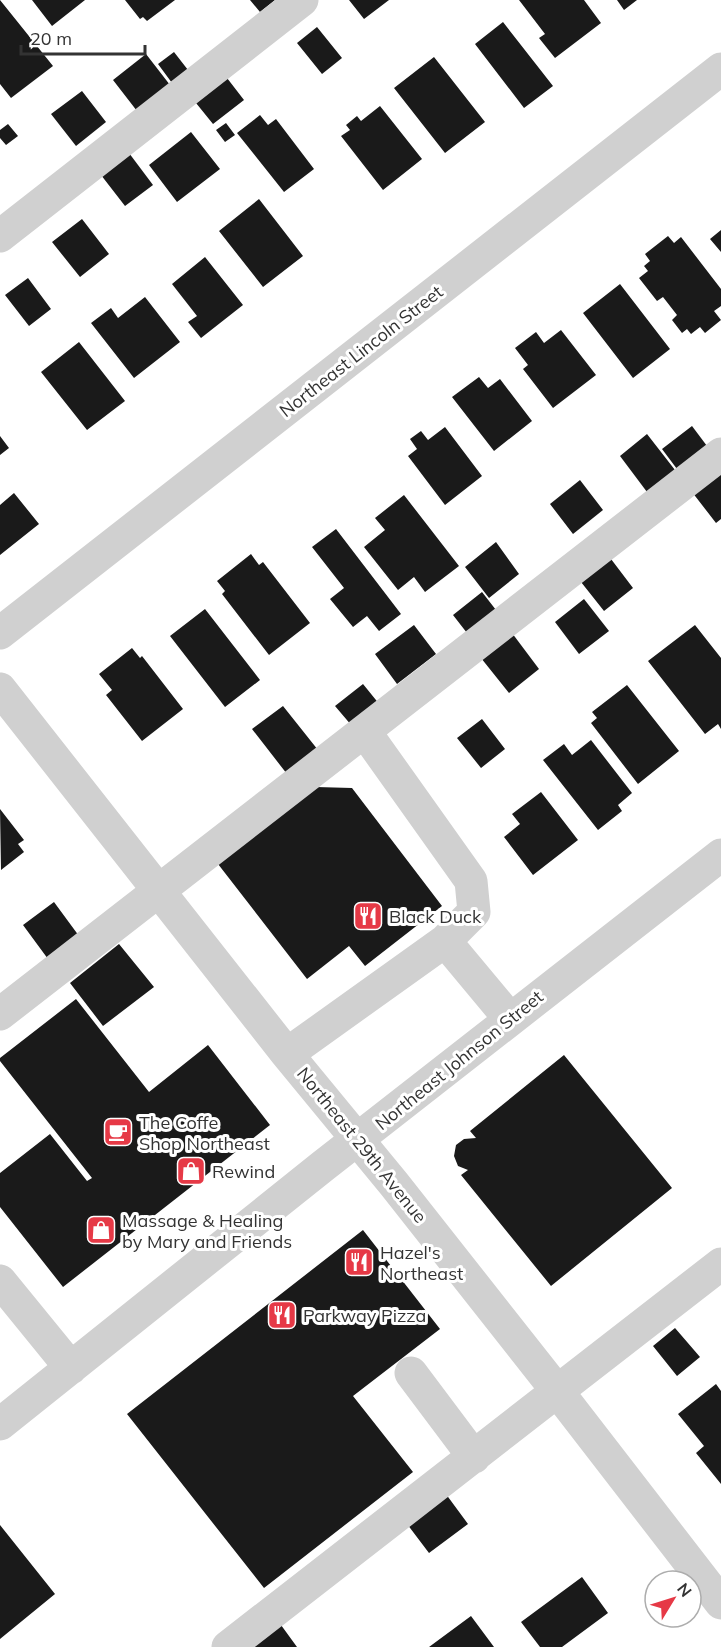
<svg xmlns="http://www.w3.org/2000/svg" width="721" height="1647" viewBox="0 0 721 1647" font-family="Mulish,sans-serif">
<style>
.building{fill:#1a1a1a}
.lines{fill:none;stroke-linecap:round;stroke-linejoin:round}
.minor{stroke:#d0d0d0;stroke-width:33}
.labels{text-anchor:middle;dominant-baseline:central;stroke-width:6;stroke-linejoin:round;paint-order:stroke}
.street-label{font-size:18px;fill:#333;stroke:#fff}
.poi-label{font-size:18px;fill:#333;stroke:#fff;text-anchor:start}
</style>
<rect width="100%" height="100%" fill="#fff"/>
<path class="building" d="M0,0L53,66L11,98L0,84Z
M32,0H85L52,26Z
M125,0H175L147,21L143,17L140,19Z
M250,0H275L260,12Z
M349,0H389L364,19Z
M519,0H584L601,23L555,58L539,38L545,34Z
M617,0H637L624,10Z
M503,22L553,86L524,108L475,44Z
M317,27L342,58L322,74L297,43Z
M174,52L188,70L172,83L158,64Z
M146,54L170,85L137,111L113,80Z
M434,57L485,122L445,153L394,88Z
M227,78L244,100L213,124L196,103Z
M82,91L106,122L76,146L51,114Z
M380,106L422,159L383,190L341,136L350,130L346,125L357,116L361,121Z
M260,115L268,125L276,119L314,169L284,192L237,133Z
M226,123L235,135L225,142L216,130Z
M8,124L18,136L6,145L0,138V130Z
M191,132L220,169L177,202L149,165Z
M129,153L153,185L125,206L101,175Z
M259,199L303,256L263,287L219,231Z
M82,219L109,254L80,277L52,242Z
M721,230V252L710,239Z
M668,236L674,243L681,237L721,289V306L714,311L721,320L705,333L700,327L691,334L687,329L682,333L672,320L677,315L663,297L657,301L639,278L648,271L644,266L650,261L645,254Z
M205,257L243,305L201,338L188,322L197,316L172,284Z
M28,278L51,309L29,326L5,295Z
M620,284L670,349L633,378L583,313Z
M145,297L180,342L134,378L91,323L111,308L118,318Z
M561,330L596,375L553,408L523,369L528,365L515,348L536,332L544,343Z
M79,342L125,401L87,430L41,372Z
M479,377L488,388L500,379L532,421L494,451L452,397Z
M692,426L707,446L677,469L662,449Z
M445,427L482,476L445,505L408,456L417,449L410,439L421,431L428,440Z
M647,434L675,470L647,492L620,456Z
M0,436L9,448L0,455Z
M721,470V519L716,523L692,492Z
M580,480L603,510L573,534L550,504Z
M14,493L39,524L0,555V505Z
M404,495L459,566L425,592L414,577L398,590L364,547L385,530L375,518Z
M336,529L401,614L379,631L367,616L353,627L330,599L344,588L312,547Z
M496,542L519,574L489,598L465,567Z
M251,554L259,565L263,562L310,623L269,655L222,594L225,591L217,581Z
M611,559L633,588L604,611L581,582Z
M482,592L496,610L467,633L453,615Z
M584,599L609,631L579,654L555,622Z
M205,609L260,680L225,707L170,636Z
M414,625L436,654L397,684L375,654Z
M695,625L721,658V729L718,724L705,734L648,661Z
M512,633L539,669L509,693L481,658Z
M132,648L140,658L142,656L183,709L142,741L106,695L112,690L99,674Z
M363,684L380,705L352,726L335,706Z
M627,685L679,751L638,784L591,723L597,718L592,712Z
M283,706L318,750L287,774L252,729Z
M482,719L505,749L481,768L457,738Z
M591,740L632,793L618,805L622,811L598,830L543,760L564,744L572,755Z
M316,787L352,788L442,906L365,966L349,946L307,979L218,864Z
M541,792L578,840L533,875L504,837L520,824L512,814Z
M0,809L24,840L18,844L24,852L1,870Z
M54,902L79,936L48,959L23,925Z
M119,944L154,987L103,1026L70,983Z
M76,999L149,1092L208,1045L270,1125L63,1287L0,1207V1173L50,1134L87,1181L92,1178L0,1061V1058Z
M564,1055L672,1188L551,1286L461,1175L468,1170L458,1166L454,1156L456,1145L464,1139L476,1138L470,1131Z
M363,1230L440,1329L353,1396L413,1472L264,1588L127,1414Z
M675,1328L700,1357L677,1376L653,1346Z
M716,1384L721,1391V1484L696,1453L704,1446L678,1414Z
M440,1486L468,1524L429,1553L401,1516Z
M0,1525L55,1594L0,1639Z
M582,1577L608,1613L562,1647H540L521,1622Z
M471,1616L494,1647H429Z
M281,1625L297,1647H252Z"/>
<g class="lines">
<path class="minor" d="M0,236L302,0
M0,633L721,69
M0,689L287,1054L394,1184L558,1392L721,1603
M365,732L471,881L474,912L445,941
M0,1014L721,454
M287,1054L445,941L510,1019
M0,1281L71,1368
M411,1373L474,1457
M0,1424L323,1166L721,855
M228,1647L721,1264"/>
</g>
<defs>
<g id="restaurant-square" transform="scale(1.5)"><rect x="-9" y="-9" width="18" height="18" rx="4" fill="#e63946" stroke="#fff"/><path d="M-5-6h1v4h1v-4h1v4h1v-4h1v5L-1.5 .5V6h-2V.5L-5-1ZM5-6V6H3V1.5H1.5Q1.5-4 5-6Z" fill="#fff"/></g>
<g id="cafe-square" transform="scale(1.5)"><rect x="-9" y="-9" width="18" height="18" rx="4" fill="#e63946" stroke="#fff"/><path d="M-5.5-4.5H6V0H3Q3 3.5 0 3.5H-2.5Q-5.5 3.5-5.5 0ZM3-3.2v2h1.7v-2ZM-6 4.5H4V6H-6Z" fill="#fff"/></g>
<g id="shop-square" transform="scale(1.5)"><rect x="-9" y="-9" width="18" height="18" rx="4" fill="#e63946" stroke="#fff"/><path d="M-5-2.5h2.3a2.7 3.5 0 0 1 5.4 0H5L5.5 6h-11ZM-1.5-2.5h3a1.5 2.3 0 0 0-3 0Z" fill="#fff"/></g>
</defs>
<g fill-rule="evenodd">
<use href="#restaurant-square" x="368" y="916"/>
<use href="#cafe-square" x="118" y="1132"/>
<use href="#shop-square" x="191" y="1171"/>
<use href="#shop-square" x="101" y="1230"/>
<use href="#restaurant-square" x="359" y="1262"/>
<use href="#restaurant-square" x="282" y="1315"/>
</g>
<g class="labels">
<g class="street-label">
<text transform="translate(361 351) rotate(-38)">Northeast Lincoln Street</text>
<text transform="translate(459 1060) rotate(-39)">Northeast Johnson Street</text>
<text transform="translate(362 1145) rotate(51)">Northeast 29th Avenue</text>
</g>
<g class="poi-label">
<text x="389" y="916">Black Duck</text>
<text x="139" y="1122">The Coffe<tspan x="139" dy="21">Shop Northeast</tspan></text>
<text x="212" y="1171">Rewind</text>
<text x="122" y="1220">Massage &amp; Healing<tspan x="122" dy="21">by Mary and Friends</tspan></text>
<text x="380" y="1252">Hazel's<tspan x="380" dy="21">Northeast</tspan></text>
<text x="303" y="1315">Parkway Pizza</text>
</g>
</g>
<g transform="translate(673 1599) rotate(52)"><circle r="28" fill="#ffffff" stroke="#adadad" stroke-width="1.5"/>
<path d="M0-4.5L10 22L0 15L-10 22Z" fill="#e63946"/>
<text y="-9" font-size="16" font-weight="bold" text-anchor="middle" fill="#333333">N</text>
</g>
<path d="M21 45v9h124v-9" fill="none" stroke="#333333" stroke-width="3"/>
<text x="30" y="45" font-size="18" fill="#333333" stroke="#ffffff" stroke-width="4.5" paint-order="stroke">20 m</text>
</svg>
